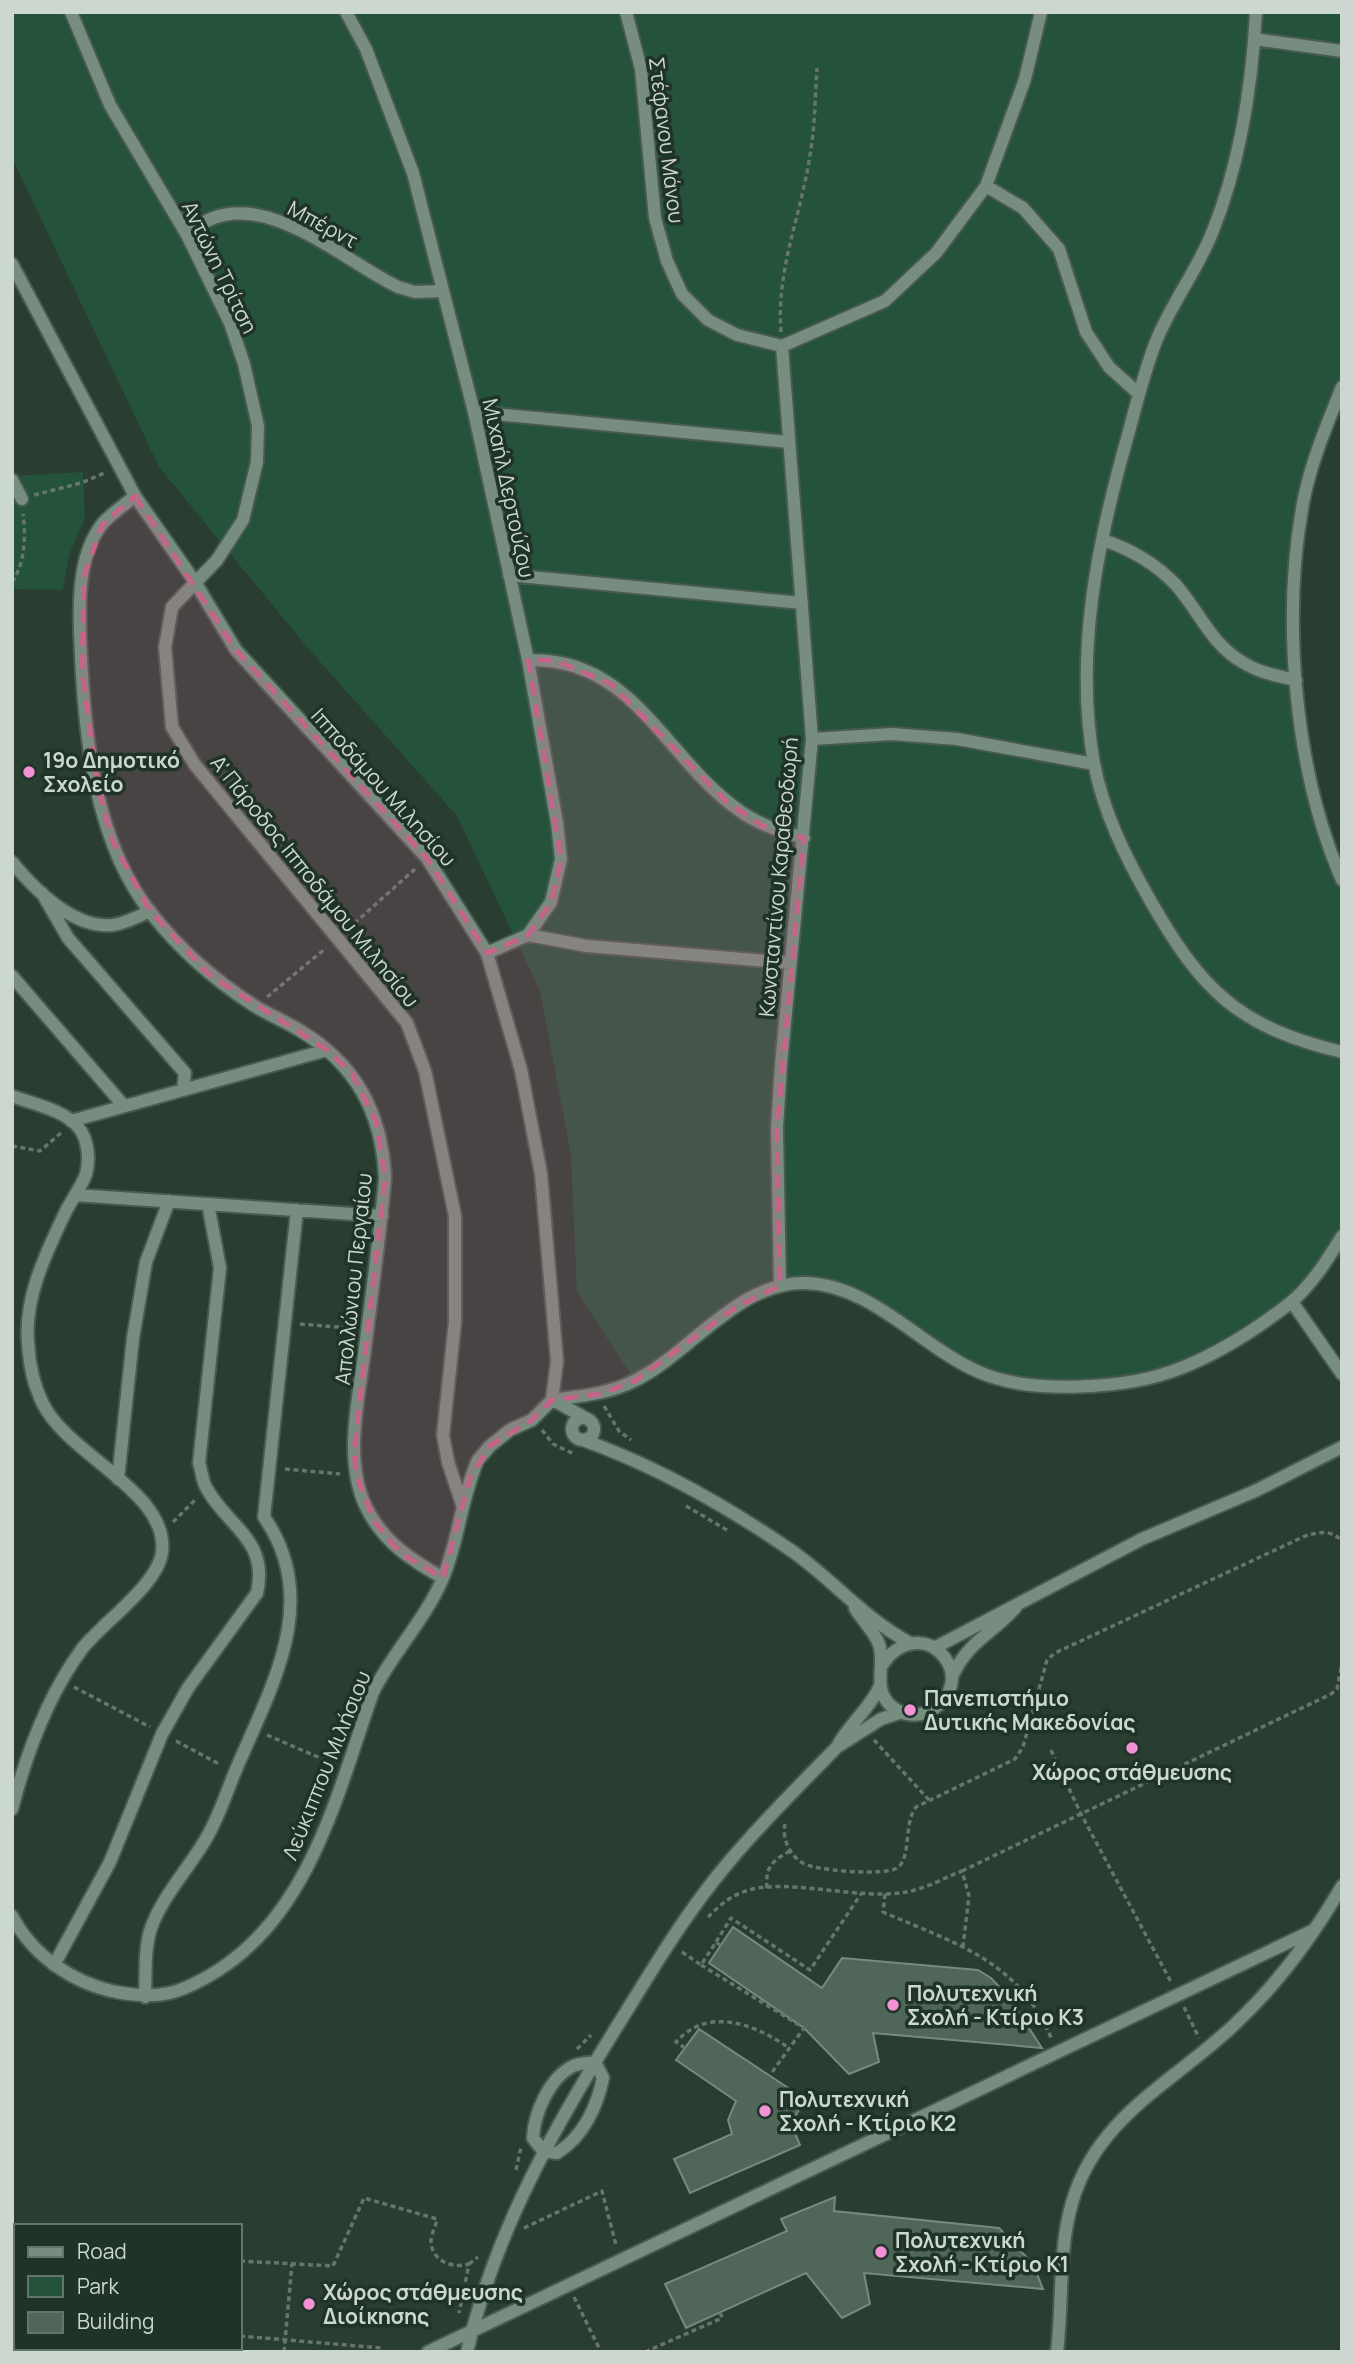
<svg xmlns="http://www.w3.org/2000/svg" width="1354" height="2364" viewBox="0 0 1354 2364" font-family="Manrope,sans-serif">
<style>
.green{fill:#25523a}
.building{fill:#506659;stroke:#758b7d;stroke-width:2}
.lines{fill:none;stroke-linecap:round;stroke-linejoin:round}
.minor-casing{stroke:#495a50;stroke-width:16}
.path{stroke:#66766c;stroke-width:3.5;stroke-dasharray:5 3.5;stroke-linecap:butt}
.minor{stroke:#768d7f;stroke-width:12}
.marked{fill:#c6648a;fill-opacity:0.2;stroke:#c6648a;stroke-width:5;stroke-dasharray:14 9;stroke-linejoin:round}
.poi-dot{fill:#f291d6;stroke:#1f3328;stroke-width:2.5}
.labels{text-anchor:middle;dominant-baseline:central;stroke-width:7;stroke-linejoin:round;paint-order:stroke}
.street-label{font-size:21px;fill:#ccd7d0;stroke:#1f3328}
.poi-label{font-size:21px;font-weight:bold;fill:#ccd7d0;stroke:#1f3328;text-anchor:start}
</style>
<rect width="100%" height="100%" fill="#293d31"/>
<path class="green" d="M12,12H1342V387L1319,444L1292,606L1303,737L1342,880V1236L1292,1302L1179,1369L1075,1388L980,1373L862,1300L807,1283L738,1306L635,1381L577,1292L571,1155L540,991L457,816L307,647L159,467L12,158Z
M83,472L85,518L69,555L63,590L12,589V476Z"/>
<path class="building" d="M733,1927L822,1988L842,1958L978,1970L991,1978L1008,1996L1042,2048L873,2033L879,2062L849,2074L804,2028L709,1963Z
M699,2029L805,2099L791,2124L800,2145L690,2193L674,2159L732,2134L728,2120L736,2101L676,2060Z
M835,2197L834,2211L999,2228L1033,2264L1043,2289L864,2273L870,2304L842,2318L806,2273L686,2328L665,2284L787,2231L781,2219Z"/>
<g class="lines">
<g class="minor-casing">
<path id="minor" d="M71,12L110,105L187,235L230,323L244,364L258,426L257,462L243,520L217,560L172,607L165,647L172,727L195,765L407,1023L425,1071L455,1216V1322L443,1435L448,1462L462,1504
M346,12L366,49L413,173L474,412L528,660L557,823L561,859L551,902L528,935L487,953
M626,12L641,69L655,218L667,261L682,294L708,320L737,335L782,346L885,301L936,253L986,186L1025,79L1041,12
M1256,12C1252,86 1240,164 1212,233C1197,271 1170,305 1155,344C1144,373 1136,405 1128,435C1098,540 1074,654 1094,763C1103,812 1126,858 1150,900C1202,991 1238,1027 1342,1052
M1254,39L1342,51
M986,186L1023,208L1059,249L1086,332L1109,367L1139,394
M187,235C250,174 338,258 398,287L415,292L442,291
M12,264L135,496L195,582L236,650L427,858L487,953L521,1070L541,1174L557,1361L552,1400
M1342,387C1327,424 1312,460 1304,498C1281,615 1294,770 1342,880
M474,412L789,442
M12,480L22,499
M135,496C124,505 112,513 103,523C75,557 79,615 81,656C85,741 96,844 151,913C180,950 213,979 253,1005C267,1014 284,1021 299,1030C356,1064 382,1113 385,1178C380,1235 372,1292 365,1348C359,1398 343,1459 366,1507C383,1542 411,1560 443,1578
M1103,540C1130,549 1156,564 1176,585C1199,611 1212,646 1244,663C1260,673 1278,676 1296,680
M509,575L802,603
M528,660C634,657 664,758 740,811C759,825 781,831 804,838
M812,739L892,734L957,739L1094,764
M12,862C35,890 74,929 113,925C125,923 138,917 150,911
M42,893L68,938L185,1073L183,1090
M528,935L587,946L790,963
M12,976L124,1106
M12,1096C33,1104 65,1110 79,1128C88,1139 90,1160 86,1174C82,1186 72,1199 66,1211C47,1251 24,1297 28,1342C29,1362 34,1386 43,1404C69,1456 169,1492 162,1552C158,1585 103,1622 82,1649C48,1695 26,1755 12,1809
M71,1121L327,1050
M75,1195L382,1216
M780,1286L777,1128L781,1065L812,739L782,346
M1292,1302L1342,1374
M552,1400C581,1396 608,1394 634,1381C691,1353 738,1281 806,1283C872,1285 921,1347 979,1372C1031,1395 1129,1389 1181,1368C1219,1353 1258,1328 1290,1303C1311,1286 1328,1259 1342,1236
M553,1400L589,1420
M572 1429a11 11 0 1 1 22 0a11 11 0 1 1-22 0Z
M583,1440C656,1466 728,1507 792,1551C833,1580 865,1619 910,1643
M118,1479L133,1338L146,1262L169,1201
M855,1608C862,1620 874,1631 879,1644C886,1665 872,1687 890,1705C921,1734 970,1692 945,1658C927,1633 897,1642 883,1664
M934,1648L1142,1539L1255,1491L1342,1447
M952,1677C967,1642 992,1634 1016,1607
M837,1747L881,1719L902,1712
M12,1916C33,1956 73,1983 116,1992C159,2000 180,1994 217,1971C311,1912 338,1791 373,1692C393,1652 425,1620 443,1578C459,1540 461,1498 478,1460L490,1446L510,1430L532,1420L552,1400
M54,1965L110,1862L162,1734L188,1688L257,1593C269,1540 228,1527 207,1489C202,1482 202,1471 199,1463L220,1268L208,1204
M145,1997C146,1976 144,1949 151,1928C163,1895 190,1867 207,1837C221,1813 229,1784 241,1758C275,1680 320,1597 264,1517L297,1210
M595,2062L603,2078C597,2107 583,2137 557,2153L543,2151L533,2138C534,2114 549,2078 573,2066C579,2063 588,2063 595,2062Z
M428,2352L1312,1931
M467,2352C496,2227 559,2119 626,2012C658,1960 689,1909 728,1863C762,1822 800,1785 837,1747C849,1724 869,1710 880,1686
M1057,2352C1063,2302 1058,2251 1072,2203C1096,2117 1174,2082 1234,2025C1277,1985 1313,1936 1342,1886"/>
</g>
<path class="path" d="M781,332C776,269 801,216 810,155C815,127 815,97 817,68
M34,495L81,483L107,472
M12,582C25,564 26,536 23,514
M348,929L415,869
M267,997L326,948
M12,1146L40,1151L62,1132
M300,1324L351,1328
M604,1406L619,1431L631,1440
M542,1430L553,1444L574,1454
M285,1469L340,1474
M686,1506L727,1530
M173,1522L197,1498
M74,1687L150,1727
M267,1735L334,1764
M874,1740L929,1800
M176,1741L221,1765
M1051,1750L1081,1814L1171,1982
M785,1824C782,1838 789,1854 801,1862C812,1871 886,1876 897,1868C912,1858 903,1824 916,1807L1015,1759L1023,1747L1047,1660L1055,1653L1305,1536C1319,1532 1330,1529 1342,1541
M962,1871L1331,1694L1337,1689L1342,1663
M767,1888C765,1867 772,1861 790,1851
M885,1894L883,1912C956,1944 1019,1960 1052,2040
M708,1917C718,1907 729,1897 743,1892C782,1876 859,1901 906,1892C925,1889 944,1878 962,1871L969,1896L963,1946
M716,1942L731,1918L810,1970L861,1894
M682,1952L701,1965L716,1942L721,1946
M701,1965L804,2028L770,2075
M1184,2007L1199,2038
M685,2048L676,2042C708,2006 755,2024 789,2048
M577,2049L591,2035
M516,2170L521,2147
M524,2228L602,2191L616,2245
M240,2261L333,2266L364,2198L437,2219C436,2226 431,2234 431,2241C431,2261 453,2269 469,2264L459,2313
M469,2264L478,2257
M574,2297L601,2352
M240,2336L382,2348L383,2352
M185,2348L186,2352
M59,2352L62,2348
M168,2352L171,2348
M284,2352L292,2264
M645,2352L722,2318L720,2312"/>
<use href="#minor" class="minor"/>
</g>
<path class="marked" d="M135,496L236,650L427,858L487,953L528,935L551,902L561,859L528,660H555L611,684L728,803L763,826L804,838L777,1128L780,1286L738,1306L635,1381L600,1394L552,1400L532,1420L490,1446L470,1478L443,1578L401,1554L375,1523L356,1475L354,1451L385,1178L376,1122L352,1074L327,1050L209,975L150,911L112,840L98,788L82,673L84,575L102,525Z"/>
<g class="poi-dot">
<circle cx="29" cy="772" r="7"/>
<circle cx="910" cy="1710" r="7"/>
<circle cx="1132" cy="1748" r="7"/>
<circle cx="893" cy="2005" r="7"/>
<circle cx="765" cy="2111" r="7"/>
<circle cx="881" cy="2252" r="7"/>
<circle cx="309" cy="2304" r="7"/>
</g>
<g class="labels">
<g class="street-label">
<text transform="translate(667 140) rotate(83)">Στέφανου Μάνου</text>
<text transform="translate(323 224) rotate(28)">Μπέρντ</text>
<text transform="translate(220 267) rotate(64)">Αντώνη Τρίτση</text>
<text transform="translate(509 488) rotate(78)">Μιχαήλ Δερτούζου</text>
<text transform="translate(384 787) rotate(48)">Ιπποδάμου Μιλησίου</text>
<text transform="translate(778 877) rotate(-85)">Κωνσταντίνου Καραθεοδωρή</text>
<text transform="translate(315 881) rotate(51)">Α' Πάροδος Ιπποδάμου Μιλησίου</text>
<text transform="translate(353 1279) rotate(-84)">Απολλώνιου Περγαίου</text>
<text transform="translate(326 1765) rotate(-68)">Λεύκιππου Μιλήσιου</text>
</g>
<g class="poi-label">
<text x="43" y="760">19ο Δημοτικό<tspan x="43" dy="24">Σχολείο</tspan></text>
<text x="924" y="1698">Πανεπιστήμιο<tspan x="924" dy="24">Δυτικής Μακεδονίας</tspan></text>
<text x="1132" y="1772" text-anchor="middle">Χώρος στάθμευσης</text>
<text x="907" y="1993">Πολυτεχνική<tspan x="907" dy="24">Σχολή - Κτίριο Κ3</tspan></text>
<text x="779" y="2099">Πολυτεχνική<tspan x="779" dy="24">Σχολή - Κτίριο Κ2</tspan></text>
<text x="895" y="2240">Πολυτεχνική<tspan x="895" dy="24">Σχολή - Κτίριο Κ1</tspan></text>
<text x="323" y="2292">Χώρος στάθμευσης<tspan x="323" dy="24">Διοίκησης</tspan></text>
</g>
</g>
<rect width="1354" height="2364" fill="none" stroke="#ccd7d0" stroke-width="28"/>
<rect x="14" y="2224" width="228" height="126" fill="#1f3328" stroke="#64756b" stroke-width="2"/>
<rect x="28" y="2247" width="35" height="10" fill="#768d7f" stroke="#64756b" stroke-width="2"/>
<text x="77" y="2259" font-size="21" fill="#ccd7d0">Road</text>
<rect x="28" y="2276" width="35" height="21" fill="#25523a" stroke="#64756b" stroke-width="2"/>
<text x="77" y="2294" font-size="21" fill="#ccd7d0">Park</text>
<rect x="28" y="2312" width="35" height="21" fill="#506659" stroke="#64756b" stroke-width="2"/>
<text x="77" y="2329" font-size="21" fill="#ccd7d0">Building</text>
</svg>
